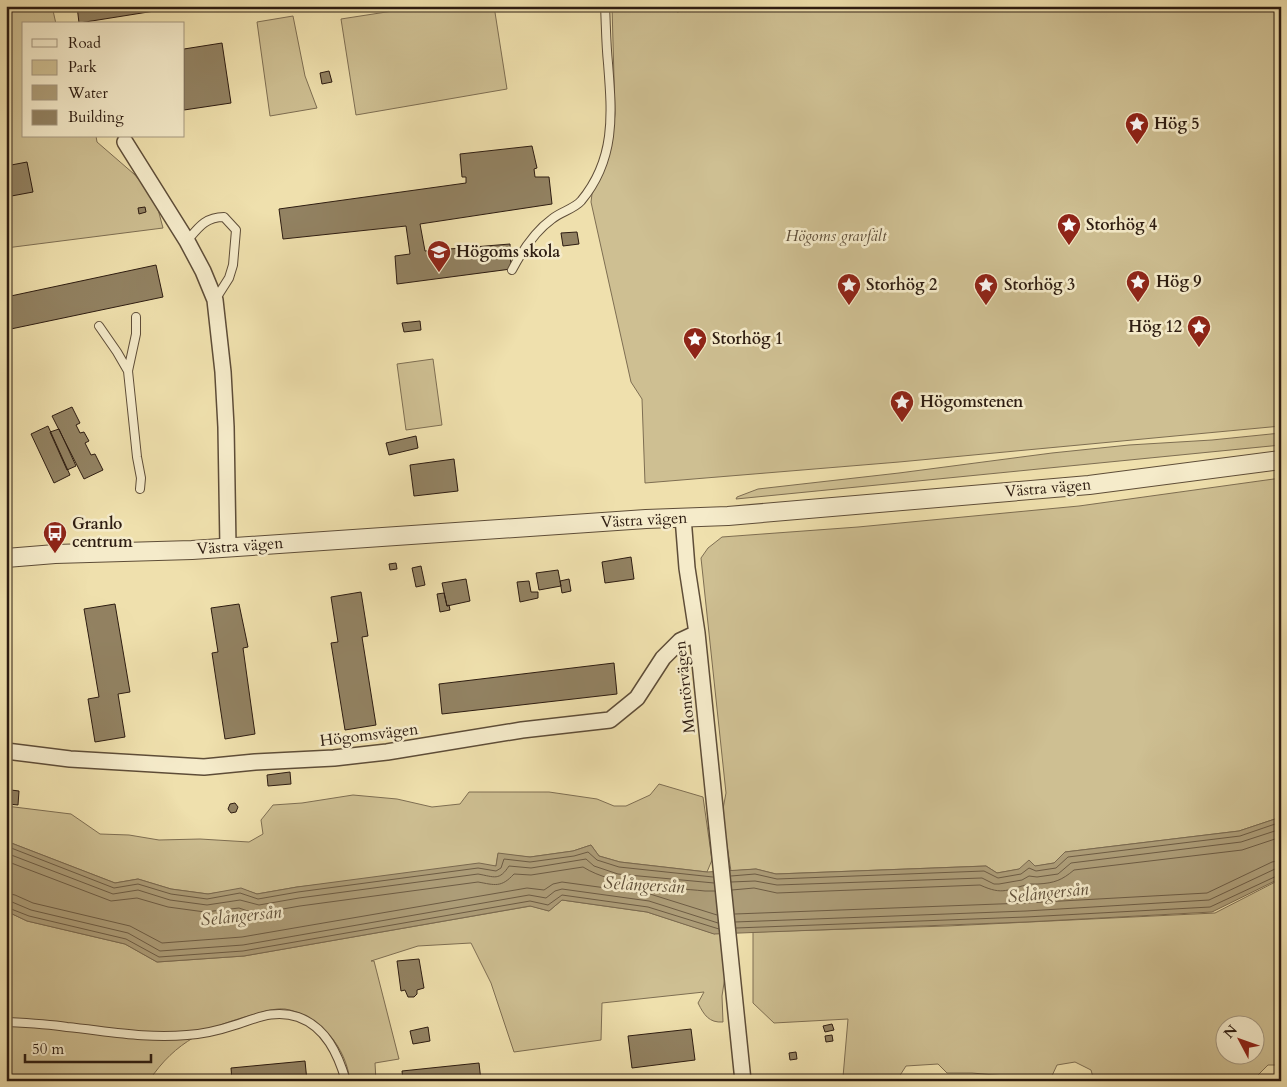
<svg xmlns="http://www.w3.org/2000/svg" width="1287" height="1087" viewBox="0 0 1287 1087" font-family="Cardo,serif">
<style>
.green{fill:#cebf92;stroke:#7e6e52;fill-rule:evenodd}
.water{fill:#ad9d78;stroke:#7a694f}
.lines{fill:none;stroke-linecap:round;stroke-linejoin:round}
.shore{stroke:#6d5c44;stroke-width:1}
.building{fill:#928262;stroke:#2d1c11}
.service-casing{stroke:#5e4d38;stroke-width:10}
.minor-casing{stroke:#5e4d38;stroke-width:18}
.tertiary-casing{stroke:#5e4d38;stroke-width:20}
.service{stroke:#f5ebca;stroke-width:8}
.minor{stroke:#f5ebca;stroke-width:15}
.tertiary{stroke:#f5ebca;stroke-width:18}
.labels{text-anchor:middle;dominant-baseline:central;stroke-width:5;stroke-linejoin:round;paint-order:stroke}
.poi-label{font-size:16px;font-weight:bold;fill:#2d1c11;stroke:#f5ebca;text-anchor:start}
.park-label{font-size:16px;font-style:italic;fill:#5d4d38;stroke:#f5ebca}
.street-label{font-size:16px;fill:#2d1c11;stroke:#f5ebca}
.water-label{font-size:18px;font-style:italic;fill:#60503a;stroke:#f5ebca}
</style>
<rect width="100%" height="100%" fill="#efe0ad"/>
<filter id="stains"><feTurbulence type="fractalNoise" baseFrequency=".004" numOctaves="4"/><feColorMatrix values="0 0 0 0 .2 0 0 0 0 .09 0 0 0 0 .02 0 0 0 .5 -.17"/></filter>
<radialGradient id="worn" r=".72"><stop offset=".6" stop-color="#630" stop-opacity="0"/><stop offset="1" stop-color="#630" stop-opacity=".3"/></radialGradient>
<path class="green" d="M6,6H52L56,24H24V136H96L97,142L134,174L155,198L163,228L6,248Z
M425,6H494L507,89L356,115L341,19Z
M612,6H676L677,12L708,6H1281V426L899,462L645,483L642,399L631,382L591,202L592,194L602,173L610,150L613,133L615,114Z
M293,16L305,76L317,108L270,116L257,22Z
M433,359L442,425L406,430L397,364Z
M1281,433V445L736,499L737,497L758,489L899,473L1052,453L1129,445L1212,440Z
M1281,478V817L1239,831L1065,852L1054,863L997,873L986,866L776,874L756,869L731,871L722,814L726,793L701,558L708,548L722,537L858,527L1079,506Z
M659,784L703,797L712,860L707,872L620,862L599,856L591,845L573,851L530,857L498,854L496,866L297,887L257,894L242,889L208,894L171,889L138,879L115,883L6,841V806L71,814L100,834L129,835L159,840L200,839L249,842L263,834L261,820L273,805L302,803L353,795L397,799L432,807L460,804L469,792H549L597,799L614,806H626L650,795Z
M1281,879V1065H1268L1256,1077V1081H1094L1091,1070L1075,1062L1057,1065L1050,1080L972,1073H947L938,1064L906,1066L897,1080L843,1077L848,1019L774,1023L753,1003V932L947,926L1215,913ZM1224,1024H1254V1054H1224Z
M562,900L647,912L715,934L716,933L721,934L726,970L722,996L723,1022C709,1023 704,1015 698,1003L704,992L602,1003L601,1040L514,1052L491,983L471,943L418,946L371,961H374L399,1059L375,1063L376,1081H350C346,1047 320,1015 285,1009C275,1008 262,1012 252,1015C208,1027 175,1041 149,1081H6V911L27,921L125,944L157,962L244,956L531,906L549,911Z"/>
<path class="water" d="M1281,817V878L1212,912L1026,922L714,934L647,912L562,900L549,911L530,906L244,956L157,962L125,944L27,921L6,911V841L115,883L138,879L171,889L208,894L241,888L257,894L297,887L479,863L496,866L498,853L530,857L573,851L591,845L599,856L620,862L707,872L756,869L776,874L986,866L997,873L1019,869L1029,860L1035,866L1054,863L1065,852L1239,831Z"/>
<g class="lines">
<path class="shore" d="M6,846L114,888L138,884L171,894L207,899L240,893L258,899L298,892L478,868L496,871L501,868L504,859L530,862L574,856L588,852L597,860L619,867L713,877
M6,853L113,894L138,890L170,900L207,905L240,900L259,905L299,898L478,874C495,877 499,881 509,866L531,868L586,859L594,866L618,874L714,883
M6,861L111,901L137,898L168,907L205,912L239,908L254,913H260L300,906L478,882C495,885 501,888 514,874L531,875L583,867C615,887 667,887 705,891H715
M731,876L755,874L777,879L984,871L998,878L1021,874L1029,868L1036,871L1056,868L1068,857L1240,836L1281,822
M731,882L755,881L777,885L982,878L994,884H999L1022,880L1029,876L1037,877L1058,874L1071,863L1241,842L1281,829
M732,890L754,888L777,893L980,885C1004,896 1007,889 1030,884C1033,884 1035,884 1038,884C1055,883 1062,880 1074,870L1242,850L1281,837
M6,893L15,895L33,903L130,926L162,943L242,937L527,888L544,890L553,884L562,882L650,894L717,915
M6,901L12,902L31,910L128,933L160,951L243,945L529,895L546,898L555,891L562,889L649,901L718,923
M6,907L29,916L126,939L159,957L243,951L530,901L548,905L562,895L648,907L719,929
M735,914L1025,903L1207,893L1272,862L1281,860
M735,922L1026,911L1209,900L1275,869L1281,868
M736,928L1026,917L1210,907L1281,874"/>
</g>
<path class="building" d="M77,6H186L79,23Z
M222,43L231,103L184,110V49Z
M329,71L332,82L322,84L320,73Z
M532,146L537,168L534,169L535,177H549L552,204L420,224L425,251L510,244L511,269L397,284L395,256L410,254L406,226L283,239L279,209L466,183V177H462L460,154Z
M27,162L33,192L6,197V166Z
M145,207L146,212L139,214L138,208Z
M577,232L579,244L563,246L561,233Z
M156,265L163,297L6,330V297Z
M420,321L421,330L404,332L402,323Z
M72,407L80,423L76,425L80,433L84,432L89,441L85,443L91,455L95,454L103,470L84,479L52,416Z
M48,426L70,475L54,483L31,434Z
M59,429L76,466L67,470L50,432Z
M416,436L418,448L389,455L386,443Z
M454,459L458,491L414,496L410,465Z
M631,557L634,579L605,583L602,562Z
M396,563L397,569L390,570L389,564Z
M421,566L425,585L416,587L412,568Z
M558,570L561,586L539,590L536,573Z
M466,579L470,601L447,606L442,583Z
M569,579L571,591L562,593L560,581Z
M529,581L531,592H538V598L520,602L517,582Z
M361,592L368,636L362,637L376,725L345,730L331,643L338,642L331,597Z
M444,593L447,606L449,605L450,610L440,612L437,594Z
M115,604L130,692L118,694L125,737L95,742L88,699L99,697L84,609Z
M239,604L248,647L243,648L255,734L225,739L212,653L218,652L211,608Z
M614,663L617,694L442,714L439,684Z
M290,772L291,784L268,786L267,775Z
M11,790L19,791L18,805L9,804Z
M235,803L238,807L236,812L231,813L228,809L230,804Z
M419,959L424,988L417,990V994L414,997H408L405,990L401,991L397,961Z
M832,1024L834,1030L825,1032L823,1026Z
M428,1027L430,1041L413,1044L410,1031Z
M691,1029L695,1060L632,1068L628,1036Z
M832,1035L833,1041L826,1042L825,1036Z
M796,1052L797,1059L790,1060L789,1053Z
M305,1061L307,1081H232L231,1068Z
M479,1063L481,1081H403L402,1071Z"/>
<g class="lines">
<g class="service-casing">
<path id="service" d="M187,241C198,228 205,217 224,217L236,230L233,265L229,278L215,300
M512,270C522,251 534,232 552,219C560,212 574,209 581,201C616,159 612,114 608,63C606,44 606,25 605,6
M136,317V334L128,371L137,457L141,478L140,489
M99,326L117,352L128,371
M6,1022C26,1023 47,1024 67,1027C107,1031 147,1039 187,1035C204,1034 220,1030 235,1025C257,1018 275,1009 298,1017C326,1027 338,1054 346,1081"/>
</g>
<g class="minor-casing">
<path id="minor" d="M125,142L187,241L203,271L215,300L223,372L226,427L228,547
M683,517L687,568L697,633L743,1081
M6,751L70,759L204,767L255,762L334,758L387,752L522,730L610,720L637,698L663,658L680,641L697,633"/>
</g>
<g class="tertiary-casing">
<path id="tertiary" d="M6,558L55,554L192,550L646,519L728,516L1089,485L1281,460"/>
</g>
<use href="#service" class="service"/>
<use href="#minor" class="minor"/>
<use href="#tertiary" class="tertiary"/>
</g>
<defs>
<g id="sight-pin" transform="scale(1.25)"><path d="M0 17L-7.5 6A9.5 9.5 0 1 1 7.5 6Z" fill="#8f2418" stroke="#f5ebca"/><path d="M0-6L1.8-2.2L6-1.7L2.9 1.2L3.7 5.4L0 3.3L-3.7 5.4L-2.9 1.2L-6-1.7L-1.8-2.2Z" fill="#fff"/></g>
<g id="school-pin" transform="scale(1.25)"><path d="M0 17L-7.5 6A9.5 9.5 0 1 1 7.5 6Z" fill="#8f2418" stroke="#f5ebca"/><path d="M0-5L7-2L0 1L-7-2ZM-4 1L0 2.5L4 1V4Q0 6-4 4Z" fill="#fff"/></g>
<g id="bus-pin" transform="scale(1.25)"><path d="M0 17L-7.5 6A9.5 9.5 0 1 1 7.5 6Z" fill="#8f2418" stroke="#f5ebca"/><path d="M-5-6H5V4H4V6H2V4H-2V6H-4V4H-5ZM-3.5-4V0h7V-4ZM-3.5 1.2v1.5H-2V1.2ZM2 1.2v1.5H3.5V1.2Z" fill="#fff"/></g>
</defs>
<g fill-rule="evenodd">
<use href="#sight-pin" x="1137" y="124"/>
<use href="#sight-pin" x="1069" y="225"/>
<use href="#school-pin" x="439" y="252"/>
<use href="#sight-pin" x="1138" y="282"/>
<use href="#sight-pin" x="849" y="285"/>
<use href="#sight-pin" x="986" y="285"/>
<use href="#sight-pin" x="1199" y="327"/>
<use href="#sight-pin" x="695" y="339"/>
<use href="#sight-pin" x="902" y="402"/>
<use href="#bus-pin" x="55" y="533"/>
</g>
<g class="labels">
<g class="poi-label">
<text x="1154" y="124">Hög 5</text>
<text x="1086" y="225">Storhög 4</text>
<text x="456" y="252">Högoms skola</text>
<text x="1156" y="282">Hög 9</text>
<text x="866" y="285">Storhög 2</text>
<text x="1004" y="285">Storhög 3</text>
<text x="1182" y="327" text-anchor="end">Hög 12</text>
<text x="712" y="339">Storhög 1</text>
<text x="920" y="402">Högomstenen</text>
<text x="72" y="524">Granlo<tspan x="72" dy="18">centrum</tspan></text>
</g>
<g class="park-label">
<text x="836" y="236">Högoms gravfält</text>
</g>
<g class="street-label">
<text transform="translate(1048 488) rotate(-5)">Västra vägen</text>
<text transform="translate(644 520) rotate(-3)">Västra vägen</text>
<text transform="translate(240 546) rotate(-4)">Västra vägen</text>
<text transform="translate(685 687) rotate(-96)">Montörvägen</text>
<text transform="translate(369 735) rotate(-7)">Högomsvägen</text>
</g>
<g class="water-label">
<text transform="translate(644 885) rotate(3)">Selångersån</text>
<text transform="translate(1048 893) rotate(-6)">Selångersån</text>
<text transform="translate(241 916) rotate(-6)">Selångersån</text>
</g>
</g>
<rect width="1287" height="1087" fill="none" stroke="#efe0ad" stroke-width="25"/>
<rect x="8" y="8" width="1272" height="1072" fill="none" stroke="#2d1c11" stroke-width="2.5"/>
<rect x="12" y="12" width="1262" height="1062" fill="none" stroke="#2d1c11"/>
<rect x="22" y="22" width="162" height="115" fill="#f5ebca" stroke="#a59880"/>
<rect x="32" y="39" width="25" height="8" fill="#f5ebca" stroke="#a59880"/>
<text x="68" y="48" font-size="15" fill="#2d1c11">Road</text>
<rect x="32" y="60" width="25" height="15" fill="#cebf92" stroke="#a59880"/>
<text x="68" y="72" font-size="15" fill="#2d1c11">Park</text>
<rect x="32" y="85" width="25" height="15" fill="#ad9d78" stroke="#a59880"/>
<text x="68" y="98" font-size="15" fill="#2d1c11">Water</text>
<rect x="32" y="110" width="25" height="15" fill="#928262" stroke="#a59880"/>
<text x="68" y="122" font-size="15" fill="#2d1c11">Building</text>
<g transform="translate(1240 1040) rotate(311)"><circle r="24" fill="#f5ebca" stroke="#a59880"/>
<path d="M0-4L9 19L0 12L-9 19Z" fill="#8f2418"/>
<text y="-8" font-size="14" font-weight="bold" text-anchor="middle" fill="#2d1c11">N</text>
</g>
<path d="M25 1054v8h126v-8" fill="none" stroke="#2d1c11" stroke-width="2.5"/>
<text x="32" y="1054" font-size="15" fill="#2d1c11" stroke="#f5ebca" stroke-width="4" paint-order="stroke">50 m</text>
<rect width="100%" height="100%" filter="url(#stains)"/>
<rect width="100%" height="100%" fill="url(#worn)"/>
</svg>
